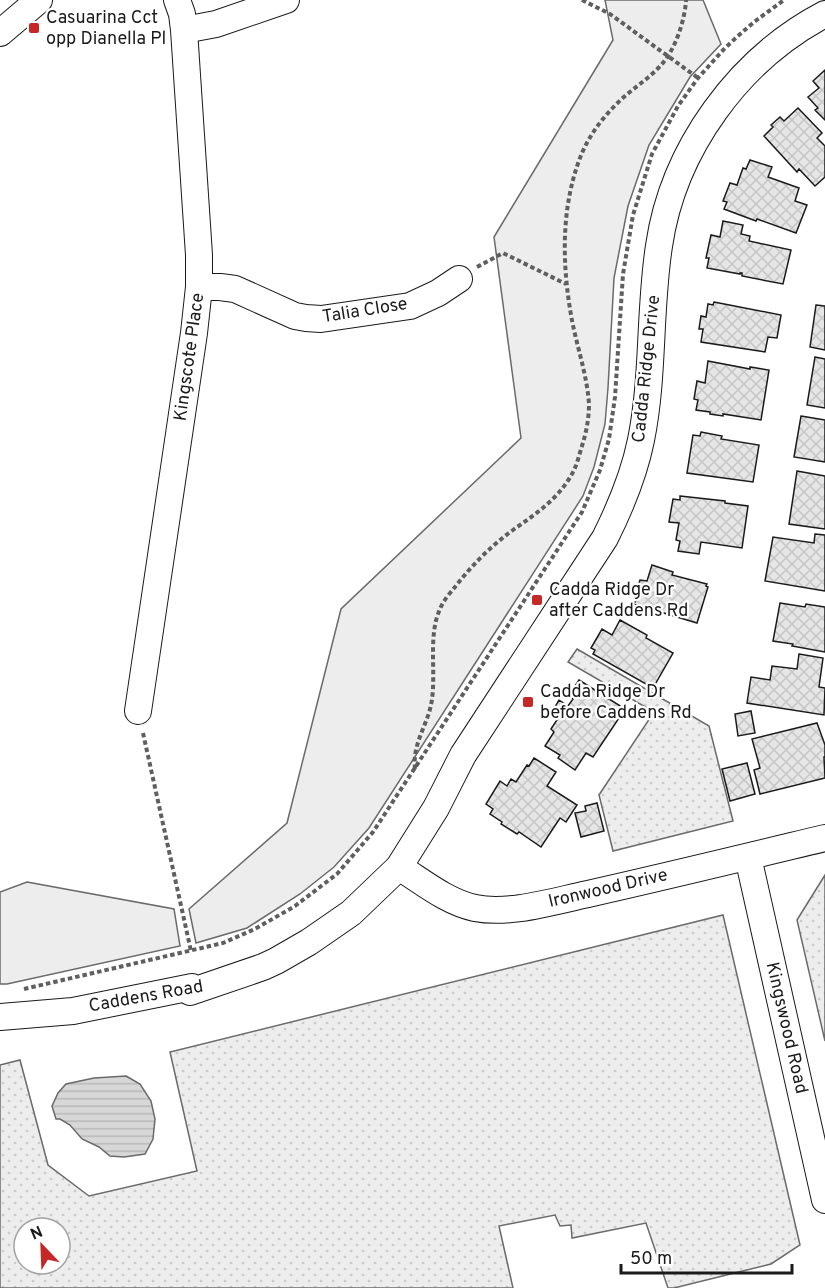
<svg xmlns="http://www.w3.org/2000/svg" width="825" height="1288" viewBox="0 0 825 1288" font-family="Overpass,sans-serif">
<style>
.grass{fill:url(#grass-dots);stroke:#6a6a6a;stroke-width:1.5;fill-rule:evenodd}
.built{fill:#ededed;stroke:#6a6a6a;stroke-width:1.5}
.water{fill:url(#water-rules);stroke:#6a6a6a;stroke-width:1.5}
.building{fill:url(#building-cross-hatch);stroke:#1a1a1a;stroke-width:1.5}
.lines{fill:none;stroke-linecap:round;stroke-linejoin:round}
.minor-casing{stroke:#1a1a1a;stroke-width:28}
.path{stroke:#5f5f5f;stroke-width:4;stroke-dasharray:4.5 3;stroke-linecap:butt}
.minor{stroke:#fff;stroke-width:26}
.poi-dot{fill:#c62828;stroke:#fff;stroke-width:2}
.labels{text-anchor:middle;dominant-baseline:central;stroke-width:4.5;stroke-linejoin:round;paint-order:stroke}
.poi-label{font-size:18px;fill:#1a1a1a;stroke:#fff;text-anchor:start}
.street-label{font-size:18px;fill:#1a1a1a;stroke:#fff}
</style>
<defs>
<pattern id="grass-dots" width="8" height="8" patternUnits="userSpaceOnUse" patternTransform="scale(1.5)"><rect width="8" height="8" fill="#ededed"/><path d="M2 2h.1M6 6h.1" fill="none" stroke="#cbcbcb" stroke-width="1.8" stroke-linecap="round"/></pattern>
<pattern id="water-rules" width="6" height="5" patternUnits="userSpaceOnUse" patternTransform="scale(1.5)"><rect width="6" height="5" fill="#d7d7d7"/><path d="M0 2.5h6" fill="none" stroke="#b8b8b8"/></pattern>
<pattern id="building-cross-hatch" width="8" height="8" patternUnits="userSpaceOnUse" patternTransform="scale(1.5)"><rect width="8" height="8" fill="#e6e6e6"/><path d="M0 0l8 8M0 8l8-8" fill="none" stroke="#c5c5c5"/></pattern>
</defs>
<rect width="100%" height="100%" fill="#fff"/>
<path class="grass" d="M577,649L709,726L733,821L613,851L599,795L654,712L568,662Z
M825,875V1041L797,920Z
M723,915L800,1245L771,1264L674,1288H668L646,1223L572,1238L571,1225L560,1226L555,1215L499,1226L513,1288H0V1065L20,1060L48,1165L89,1196L197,1171L170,1052ZM24,1228H60V1264H24Z"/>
<path class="built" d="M605,0H703L721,44L690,77L649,145L628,206L614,278L608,388L605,424L594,467L583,496L369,828L334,867L300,894L247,928L196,943L189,909L287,823L341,609L521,438L494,237L613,40Z
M27,882L174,909L180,946L7,984H0V892Z"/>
<path class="water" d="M126,1076L140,1084L151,1101L155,1119L153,1139L145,1154L124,1157L110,1156L99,1147L82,1139L70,1125L60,1119H56L52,1106L58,1093L66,1084L94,1078Z"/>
<path class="building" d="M825,70V120L815,110L818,108L808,97L819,88L813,81Z
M798,108L822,133L817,138L825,146V177L815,186L799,169L797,172L764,136L773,127L771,125L780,117L784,121Z
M750,160L772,167L768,177L799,188L795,201L807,205L796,233L757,219L756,221L724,209L727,202L723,201L730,183L737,185L743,168L746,169Z
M723,221L743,225L741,234L750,236L749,241L791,250L783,284L742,276V273H740V274L707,268L709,258H706L711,235L720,237Z
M714,302L781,315L777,338L768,337L765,352L701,342L703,329H699L701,316L706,317L708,304L713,305Z
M816,305L825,306V350L810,347Z
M815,357L825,359V408L807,405Z
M708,361L750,369V367L769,370L761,420L723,414V416L710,414V412L696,410L698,400L694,399L697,381L705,383Z
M801,416L825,420V462L794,457Z
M701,432L722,436L721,439L759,445L753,482L687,473L693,435L700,436Z
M797,471L825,476V529L789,524Z
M680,496L725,501V503L748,506L742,548L701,542L699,554L678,551L680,541L676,540L679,523L669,522L673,499L680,500Z
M815,534L825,535V591L765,581L773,537L814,543Z
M652,565L673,572L672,575L707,584L706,586L708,587L697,623L634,604L636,600L634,599L640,580L647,581Z
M780,603L805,607L806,604L825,607V652L792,646L793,644L773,641Z
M620,620L647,635L646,638L673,653L653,688L593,654L595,650L591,648L602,629L612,635Z
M799,654L823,658L819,687L825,688L824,715L747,703L751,677L770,680L772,666L797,669Z
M579,680L625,709L593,757L586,753L575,770L558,758L560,755L545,746L554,732L551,729L559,717L552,712L559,700L568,706L573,699L568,696Z
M751,711L755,733L738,736L735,714Z
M817,723L825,745V757H824L825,778L760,794L754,770L760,768L752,739Z
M534,758L556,772L547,786L577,805L566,822L560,818L541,847L519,832L517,834L501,824L502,822L490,814L493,809L486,804L500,781L507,786L511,779L516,782L527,765L529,766Z
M747,763L755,794L730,801L722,769Z
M597,803L604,831L581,837L575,813L586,811L585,806Z"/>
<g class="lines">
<g class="minor-casing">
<path id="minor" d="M184,30L216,24L286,0
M0,33L39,0
M199,287H220L235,289L295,316L306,318L321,319L410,306L438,293L459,279
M138,711L194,333L199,287V255L184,30L182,14L177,0
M748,857L825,1200
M399,867C423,882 447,902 475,908C510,915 554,901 588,894C668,876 746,857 825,838
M0,1017L73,1011L192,987L190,992L263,967L276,961L309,942L351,913L399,867L436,808L463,755L605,538C621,506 634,475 641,440C654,376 649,310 659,246C673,149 739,59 825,14"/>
</g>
<path class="path" d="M582,0L610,14L698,78
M477,267L503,253L566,284
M143,733L191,951
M415,769C412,742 429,724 432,699C436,671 428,635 440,609C443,601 450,593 455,587C472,565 491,546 513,530C537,513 561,497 574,470C577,464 579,456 581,449C586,434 589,419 589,404C587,374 576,344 571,315C562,263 561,208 580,158C589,134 606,113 625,96C640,83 657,73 668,56C678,40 685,18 686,0
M24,989L223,943L255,929L295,906L337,874L373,832L582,512L600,470L609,439L615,397L623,274L633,215L652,154L678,106L698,78L725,48L738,36L754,22L784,0"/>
<use href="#minor" class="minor"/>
</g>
<g class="poi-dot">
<rect x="28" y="22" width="12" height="12" rx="3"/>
<rect x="531" y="594" width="12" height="12" rx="3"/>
<rect x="522" y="696" width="12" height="12" rx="3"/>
</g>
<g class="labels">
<g class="poi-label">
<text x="46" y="18">Casuarina Cct<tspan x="46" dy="21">opp Dianella Pl</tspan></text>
<text x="549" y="590">Cadda Ridge Dr<tspan x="549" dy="21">after Caddens Rd</tspan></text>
<text x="540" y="692">Cadda Ridge Dr<tspan x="540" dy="21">before Caddens Rd</tspan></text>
</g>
<g class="street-label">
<text transform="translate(365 311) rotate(-9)">Talia Close</text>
<text transform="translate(190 357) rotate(-82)">Kingscote Place</text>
<text transform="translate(647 369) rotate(-84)">Cadda Ridge Drive</text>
<text transform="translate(608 889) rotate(-13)">Ironwood Drive</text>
<text transform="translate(146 997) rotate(-10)">Caddens Road</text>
<text transform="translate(786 1028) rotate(77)">Kingswood Road</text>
</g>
</g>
<g transform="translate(42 1246) rotate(337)"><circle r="28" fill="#ffffff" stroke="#a3a3a3" stroke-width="1.5"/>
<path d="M0-4.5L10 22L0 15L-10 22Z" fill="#c62828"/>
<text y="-9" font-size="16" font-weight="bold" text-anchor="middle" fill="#1a1a1a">N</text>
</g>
<path d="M621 1264v9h171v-9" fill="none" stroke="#1a1a1a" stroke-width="3"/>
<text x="630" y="1264" font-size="18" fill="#1a1a1a" stroke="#ffffff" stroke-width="4.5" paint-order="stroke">50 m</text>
</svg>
